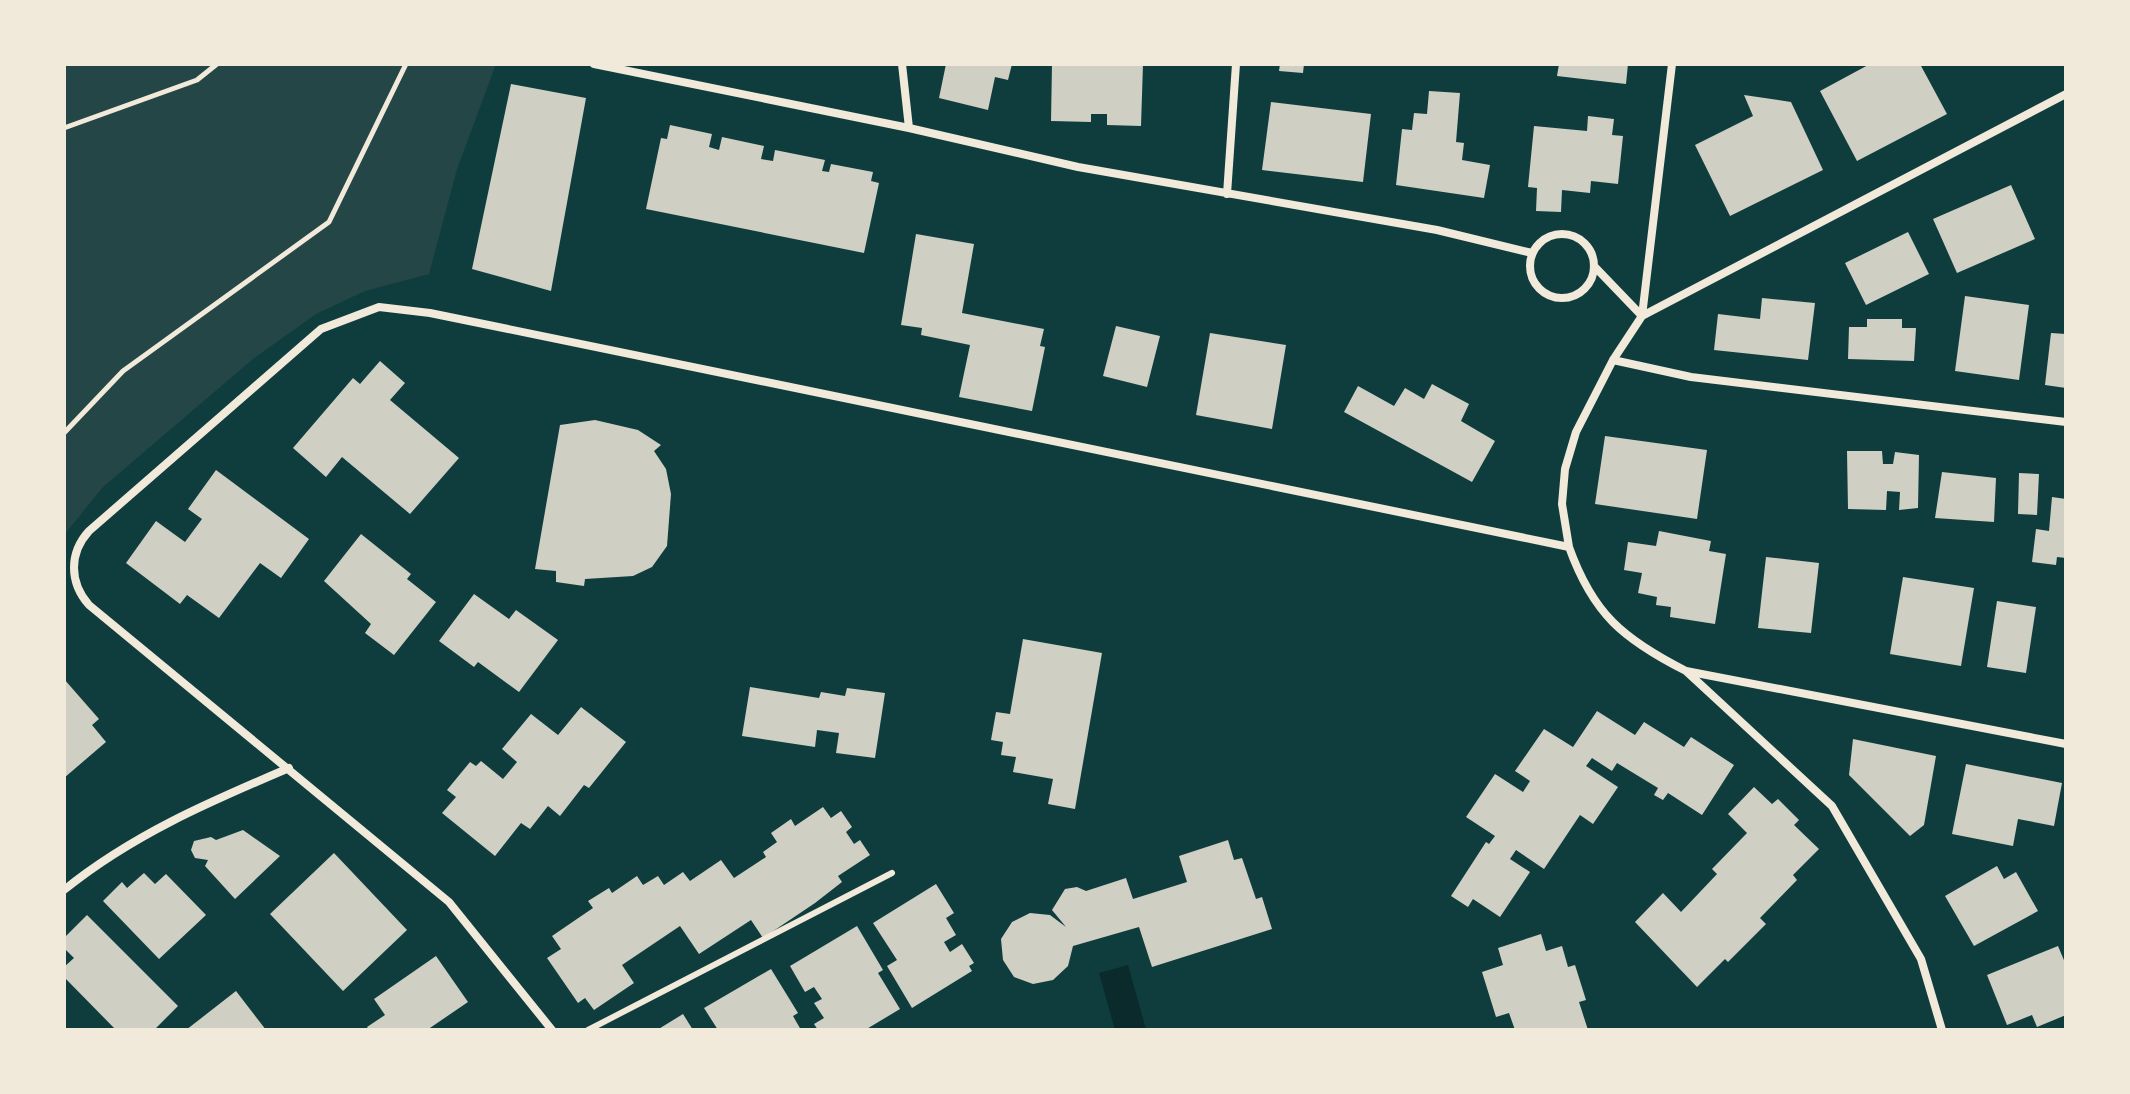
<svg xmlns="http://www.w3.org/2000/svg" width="2130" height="1094" viewBox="0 0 2130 1094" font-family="Ubuntu,sans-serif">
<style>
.green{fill:#244646}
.water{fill:#0a2a2b}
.building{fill:#cfcfc3}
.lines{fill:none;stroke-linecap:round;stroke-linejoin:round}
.path{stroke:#f1e9da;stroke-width:5}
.service{stroke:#f1e9da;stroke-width:6}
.minor{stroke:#f1e9da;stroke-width:8}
</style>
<rect width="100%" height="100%" fill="#0f3d3e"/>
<path class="green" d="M64,64H496L457,169L429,274L365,291L316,314L253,359L103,487L64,535Z"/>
<path class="water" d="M1128,965L1146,1029L1143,1030H1115L1099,973Z"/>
<path class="building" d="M946,64H1012L1008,80L995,77L988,110L939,98Z
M1052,64H1143L1141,126L1107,125V114H1091V122L1051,121Z
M1280,64H1304L1303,73L1279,71Z
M1559,64H1628L1626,84L1557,76Z
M1870,64H1920L1947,114L1857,161L1820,91Z
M511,84L586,98L551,291L472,269Z
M1429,91L1460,93L1456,142L1464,143L1462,160L1490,165L1484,198L1396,185L1402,129L1412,130L1414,113L1427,114Z
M1744,95L1791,102L1823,170L1730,216L1695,145L1753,116Z
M1271,102L1371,114L1363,182L1262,170Z
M1588,116L1614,119L1612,135L1623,136L1618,184L1591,181L1590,193L1562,190L1561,212L1536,211L1537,188L1528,187L1534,126L1587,131Z
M670,125L712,134L709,147L719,150L722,137L764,146L761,159L773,161L775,150L825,160L822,171L829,172L831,164L873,172L871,181L879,183L864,253L646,209L661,138L667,139Z
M2011,185L2035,239L1957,273L1933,219Z
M1908,232L1929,274L1866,305L1845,263Z
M916,234L974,244L962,313L1044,329L1040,346L1045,347L1032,411L959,397L970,345L921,335L922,328L901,325Z
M1965,296L2029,305L2019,380L1955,371Z
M1762,298L1815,303L1808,360L1714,350L1718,314L1760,319Z
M1867,319H1902V328H1916L1914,361L1848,359L1849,327H1867Z
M1116,326L1160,336L1147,387L1103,376Z
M1210,333L1286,345L1272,429L1196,415Z
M2051,333L2066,334V388L2045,385Z
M380,361L405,383L390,400L459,458L410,514L342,457L326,477L293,448L353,378L360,384Z
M1432,384L1469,404L1461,421L1495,441L1472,482L1344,412L1358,386L1394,406L1405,388L1424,399Z
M595,420L638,430L661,445L654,451L666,469L671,494L667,546L652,567L633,576L585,579L584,586L556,582V571L535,569L560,425Z
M1605,436L1707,450L1697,519L1595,504Z
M1847,451H1882L1883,464H1893L1895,452L1919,455L1918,508L1899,510L1900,492L1887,491L1886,510L1848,509Z
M216,470L309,539L281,578L260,563L219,618L187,595L180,604L126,563L156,521L185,542L202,519L188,509Z
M1942,472L1996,478L1994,522L1935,518Z
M2019,473L2039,474L2037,515L2018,514Z
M2052,497L2066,499V558L2057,557L2056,565L2032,562L2036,529L2049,531Z
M1659,531L1711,541L1709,551L1726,554L1715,624L1670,617L1671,607L1656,605L1657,597L1638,593L1642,573L1624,570L1628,542L1656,546Z
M361,534L411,574L407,579L436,602L394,655L365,633L371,624L324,581Z
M1766,557L1819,563L1811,633L1758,628Z
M1903,577L1974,588L1961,666L1890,654Z
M474,594L509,619L516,610L558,640L519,692L478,662L474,667L439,641Z
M1997,601L2036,607L2026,673L1987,667Z
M1023,639L1102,653L1075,809L1048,804L1053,779L1013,772L1016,757L1001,755L1003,742L991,740L996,712L1010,714Z
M64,679L99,719L92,725L106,742L64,778Z
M750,687L819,698L821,692L845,696L847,688L885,693L875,758L836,753L839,733L817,730L815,747L742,736Z
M581,707L626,742L589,788L584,785L560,816L548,806L530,829L521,823L495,856L442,813L456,797L447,790L470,762L476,766L481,761L503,779L517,762L502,749L531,714L558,735Z
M1597,711L1635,735L1644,722L1684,747L1691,737L1734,765L1702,815L1668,793L1663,800L1654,795L1658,788L1617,763L1612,771L1592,758L1586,766L1618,787L1593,824L1580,815L1544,869L1516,850L1510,859L1530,872L1500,917L1473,899L1468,907L1451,896L1486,842L1489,844L1495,836L1466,817L1495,774L1523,792L1530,781L1515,771L1544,729L1573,747Z
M1853,739L1936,756L1924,825L1910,836L1849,775Z
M1966,764L2062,783L2054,826L2018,819L2013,846L1952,834Z
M1754,787L1772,804L1778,799L1799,820L1794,825L1819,849L1793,875L1797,880L1760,918L1766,924L1728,962L1725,959L1697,987L1635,922L1663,893L1681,912L1717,874L1712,869L1747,833L1728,814Z
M823,807L831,818L841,811L852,827L846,832L854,844L860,840L870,855L838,876L842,882L815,903L763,938L751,920L699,954L680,926L622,965L634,983L594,1010L585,998L578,1003L547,958L561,949L552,936L593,908L588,901L609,888L612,893L637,876L643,885L658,876L664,885L683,872L690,881L721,860L734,878L766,857L763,852L777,842L771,833L791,819L795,826Z
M243,830L280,856L235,899L205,866L208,860L195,858L191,850L194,841L211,837L216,840Z
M1228,840L1234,860L1242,858L1256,899L1262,897L1272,929L1152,967L1139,927L1073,946L1068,966L1053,980L1033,984L1014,977L1003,960L1001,939L1012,922L1030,913L1050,915L1066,927L1052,910L1065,889L1077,887L1086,891L1126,878L1133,899L1187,882L1179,856Z
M334,853L407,930L343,991L270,914Z
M1997,866L2004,879L2016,872L2038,911L1974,946L1945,896Z
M144,873L155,884L166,874L206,915L159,959L103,901L122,882L127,888Z
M936,884L954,913L946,918L956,935L944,942L950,952L962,944L974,963L969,966L972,971L912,1008L887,966L897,960L873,923Z
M87,915L178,1006L154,1030H116L64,977V967L74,958L64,948V938Z
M857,926L883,970L878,973L900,1009L865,1030H818L814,1024L824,1018L814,1003L822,999L814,987L805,992L790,966Z
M1541,934L1546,951L1562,946L1568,967L1575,965L1586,1000L1579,1002L1588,1030H1515L1509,1013L1496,1017L1482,972L1503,965L1498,948Z
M2058,946L2066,965V1015L2037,1027L2032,1015L2007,1025L1987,975Z
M436,956L468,1002L427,1030H369L367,1027L385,1015L374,999Z
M771,969L798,1013L793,1016L801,1030H718L704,1008Z
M236,991L266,1030H186Z
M683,1014L693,1030H657Z"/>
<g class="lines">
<path class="path" d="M64,128L197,80L217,64
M64,433L123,371L329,222L406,64"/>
<path class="service" d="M588,1030L892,873"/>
<path class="minor" d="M594,64L909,128L1078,167L1437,230L1532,253
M902,64L909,128
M1227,194L1236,64
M1530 266a32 32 0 1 1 64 0a32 32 0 1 1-64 0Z
M1594,266L1642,316
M1642,316L2066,94
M1613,360L1691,377L2066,422
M1569,547L1562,504L1565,469L1576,432L1613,360L1642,316L1672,64
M1686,671L1832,806L1921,959L1942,1030
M64,890C132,835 209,802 289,768
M552,1030L449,902L89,605C69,582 69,553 89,531L321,329L379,307L430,313L1569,547C1593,614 1623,639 1686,671L2066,744"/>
</g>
<rect width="2130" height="1094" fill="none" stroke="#f1e9da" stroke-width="132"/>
</svg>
